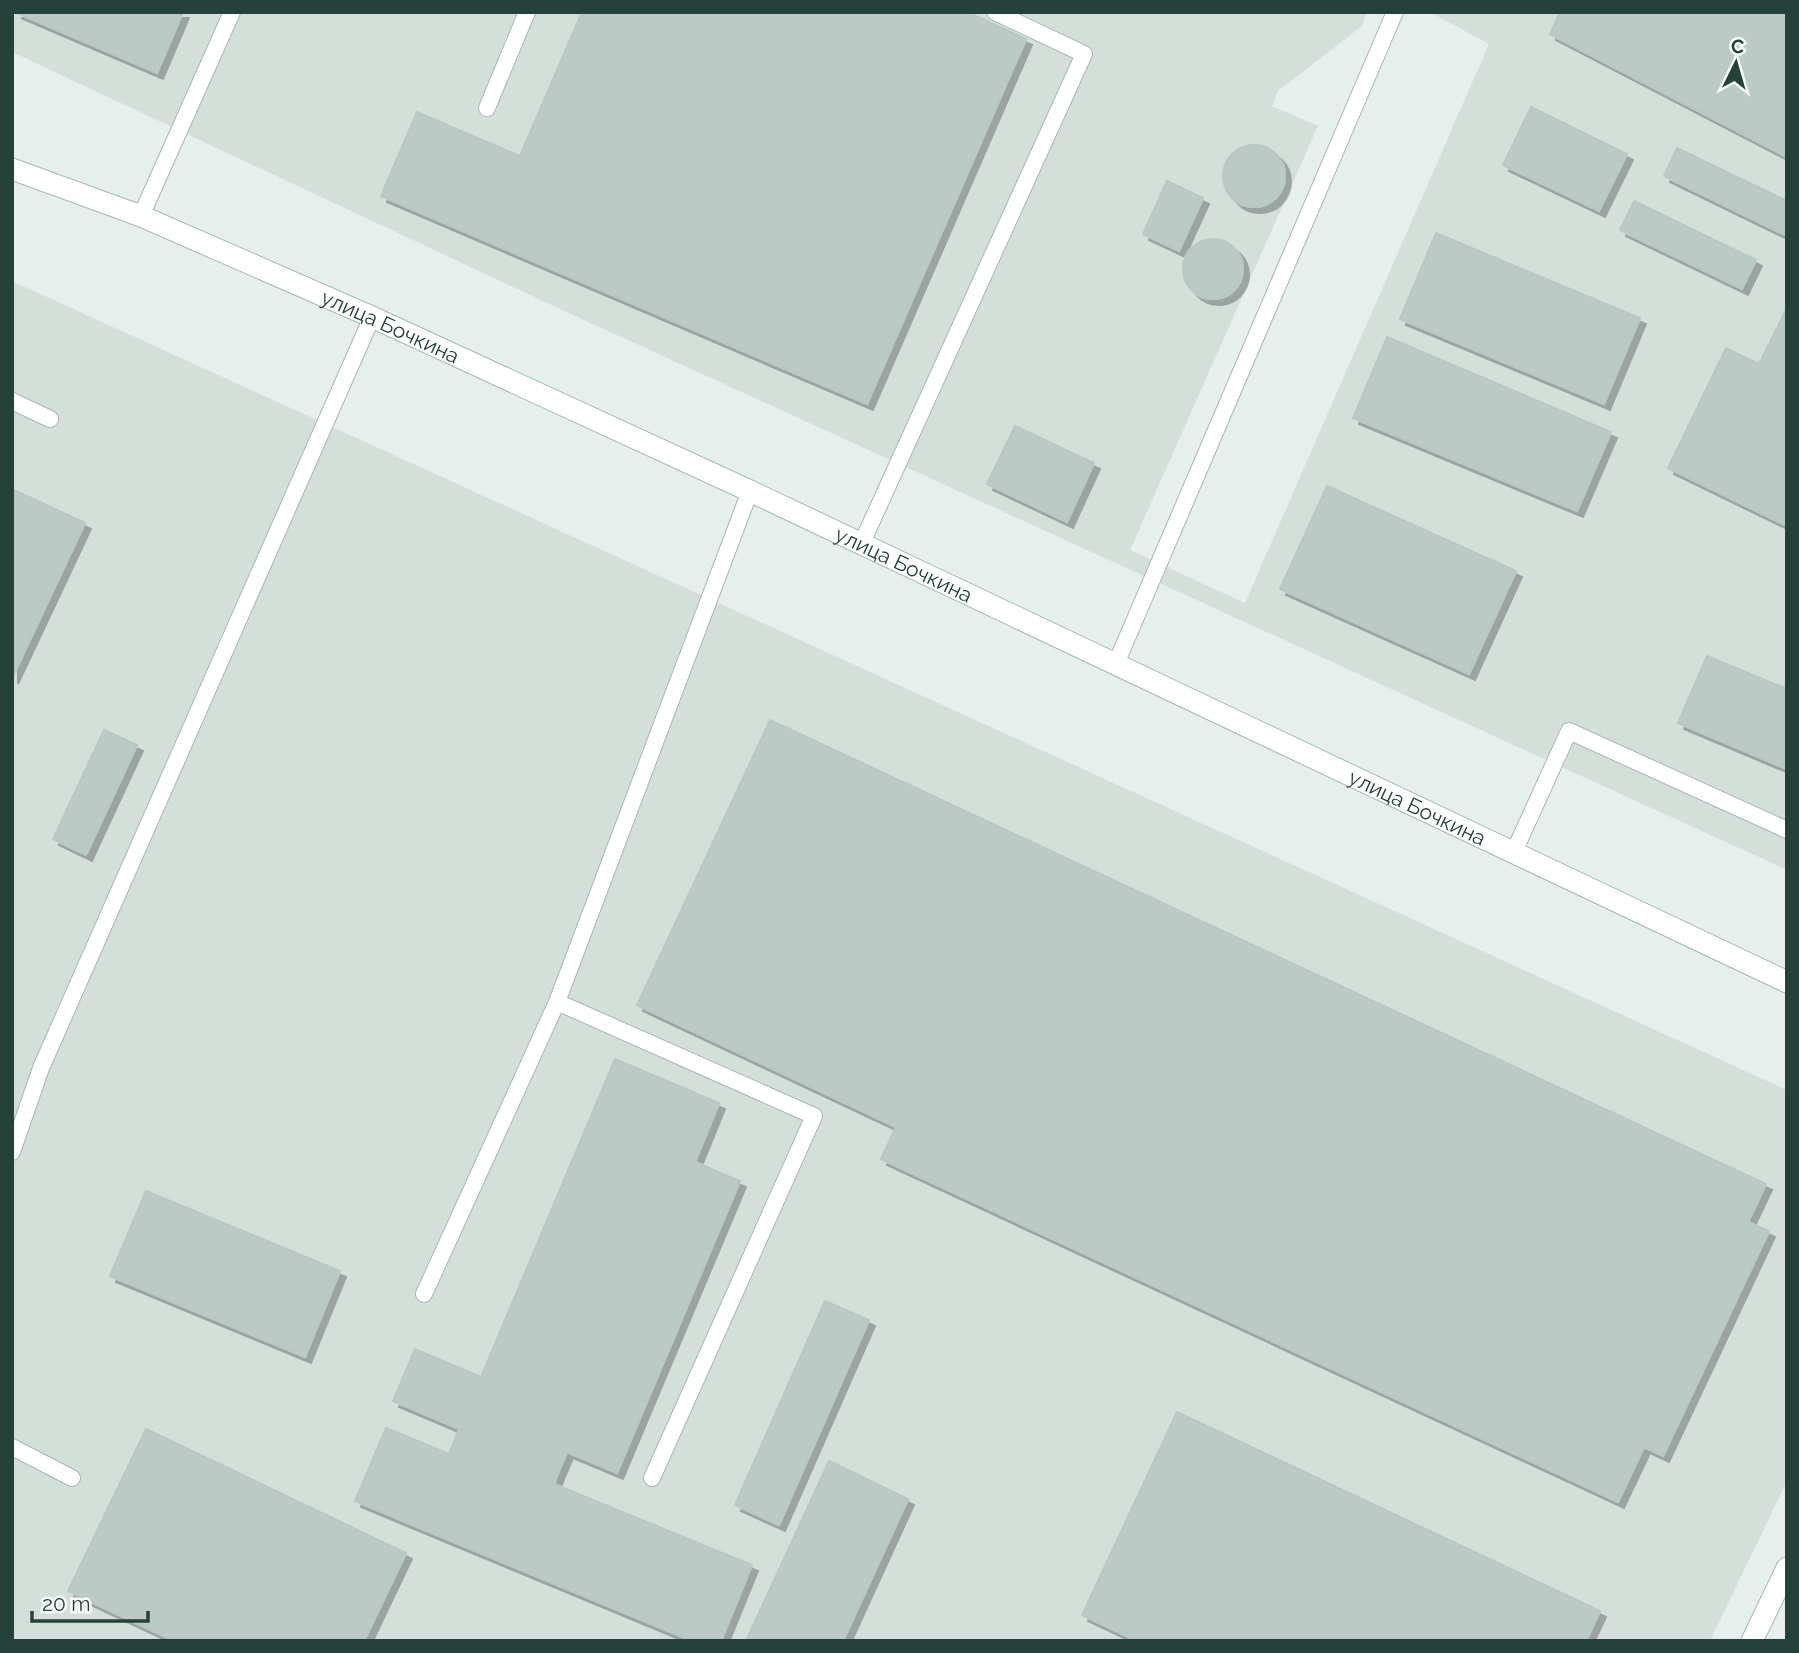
<svg xmlns="http://www.w3.org/2000/svg" width="1799" height="1653" viewBox="0 0 1799 1653" font-family="Raleway,sans-serif">
<style>
.built{fill:#d4dfda}
.building{fill:#bbcac4;stroke:#b8c9c2;stroke-width:2;filter:url(#shadow)}
.lines{fill:none;stroke-linecap:round;stroke-linejoin:round}
.lane-casing{stroke:#a8b8b2;stroke-width:18}
.street-casing{stroke:#a8b8b2;stroke-width:23}
.secondary-casing{stroke:#a4bbb3;stroke-width:23}
.lane{stroke:#fff;stroke-width:16}
.street{stroke:#fff;stroke-width:21}
.secondary{stroke:#fff;stroke-width:21}
.labels{text-anchor:middle;dominant-baseline:central;stroke-width:6;stroke-linejoin:round;paint-order:stroke}
.street-label{font-size:21px;fill:#24423a;stroke:#f7fbf9}
</style>
<defs>
<filter id="shadow"><feDropShadow dx="6" dy="6" stdDeviation="0" flood-color="#0004"/></filter>
</defs>
<rect width="100%" height="100%" fill="#e6efeb"/>
<path class="built" d="M12,12H1367L1362,26L1278,91L1272,106L1318,126L1130,550L1245,603L1489,44L1430,12H1787V870L560,309L12,52Z
M12,281L1787,1090V1481L1710,1641H12Z"/>
<path class="building" d="M15,12H183L157,73Z
M582,12H967L1026,39L867,404L381,196L417,112L520,156Z
M1560,12H1787V157L1550,34Z
M1531,107L1627,154L1599,211L1503,165Z
M1223 176a31 31 0 1 1 62 0a31 31 0 1 1-62 0Z
M1677,148L1787,201V236L1664,176Z
M1167,181L1203,198L1179,251L1143,234Z
M1634,201L1756,260L1742,289L1620,230Z
M1436,233L1640,318L1604,404L1400,319Z
M1183 269a30 30 0 1 1 60 0a30 30 0 1 1-60 0Z
M1787,308V526L1668,468L1726,348L1759,364Z
M1387,337L1611,432L1577,511L1353,418Z
M1015,426L1094,463L1067,522L987,484Z
M1327,486L1516,571L1469,674L1280,589Z
M12,489L85,523L12,678Z
M1707,656L1787,689V769L1678,723Z
M770,720L1766,1184L1748,1222L1769,1231L1663,1456L1644,1447L1618,1502L881,1159L896,1127L637,1005Z
M104,730L137,745L86,855L53,839Z
M615,1059L719,1103L695,1162L740,1181L617,1473L567,1452L559,1471L393,1401L415,1349L481,1377Z
M146,1191L340,1271L305,1357L110,1276Z
M825,1301L869,1320L779,1525L735,1505Z
M1177,1412L1600,1611L1586,1641H1137L1082,1615Z
M386,1428L449,1454L459,1429L559,1471L554,1484L752,1565L721,1641H692L355,1501Z
M146,1429L406,1553L364,1641H174L68,1591Z
M829,1461L908,1499L843,1641H746Z"/>
<g class="lines">
<g class="lane-casing">
<path id="lane" d="M487,108L527,12
M141,216L232,12
M12,401L50,419
M861,545L1084,54L995,12
M1115,666L1395,12
M1513,854L1569,731L1787,830
M557,1002L814,1116L652,1478
M12,1152L41,1068L372,317
M424,1294L557,1002L750,491
M12,1447L72,1478"/>
</g>
<g class="street-casing">
<path id="street" d="M1752,1641L1787,1568"/>
</g>
<g class="secondary-casing">
<g id="secondary">
<path id="s1" d="M12,169L141,216L372,317L750,491L1787,982"/>
</g>
</g>
<use href="#lane" class="lane"/>
<use href="#street" class="street"/>
<use href="#secondary" class="secondary"/>
</g>
<g class="labels">
<g class="street-label">
<text stroke="none"><textPath href="#s1" startOffset="410">улица Бочкина</textPath></text>
<text stroke="none"><textPath href="#s1" startOffset="976">улица Бочкина</textPath></text>
<text stroke="none"><textPath href="#s1" startOffset="1544">улица Бочкина</textPath></text>
</g>
</g>
<rect width="1799" height="1653" fill="none" stroke="#24423a" stroke-width="28"/>
<g transform="translate(1736 63) rotate(5)" stroke="#f7fbf9" stroke-width="5" paint-order="stroke">
<path d="M0-5L12 26L0 18L-12 26Z" fill="#24423a"/>
<text y="-10" font-size="19" font-weight="bold" text-anchor="middle" fill="#24423a">С</text>
</g>
<path d="M32 1611v10h116v-10" fill="none" stroke="#24423a" stroke-width="3.5"/>
<text x="42" y="1611" font-size="21" fill="#24423a" stroke="#f7fbf9" stroke-width="5" paint-order="stroke">20 m</text>
</svg>
